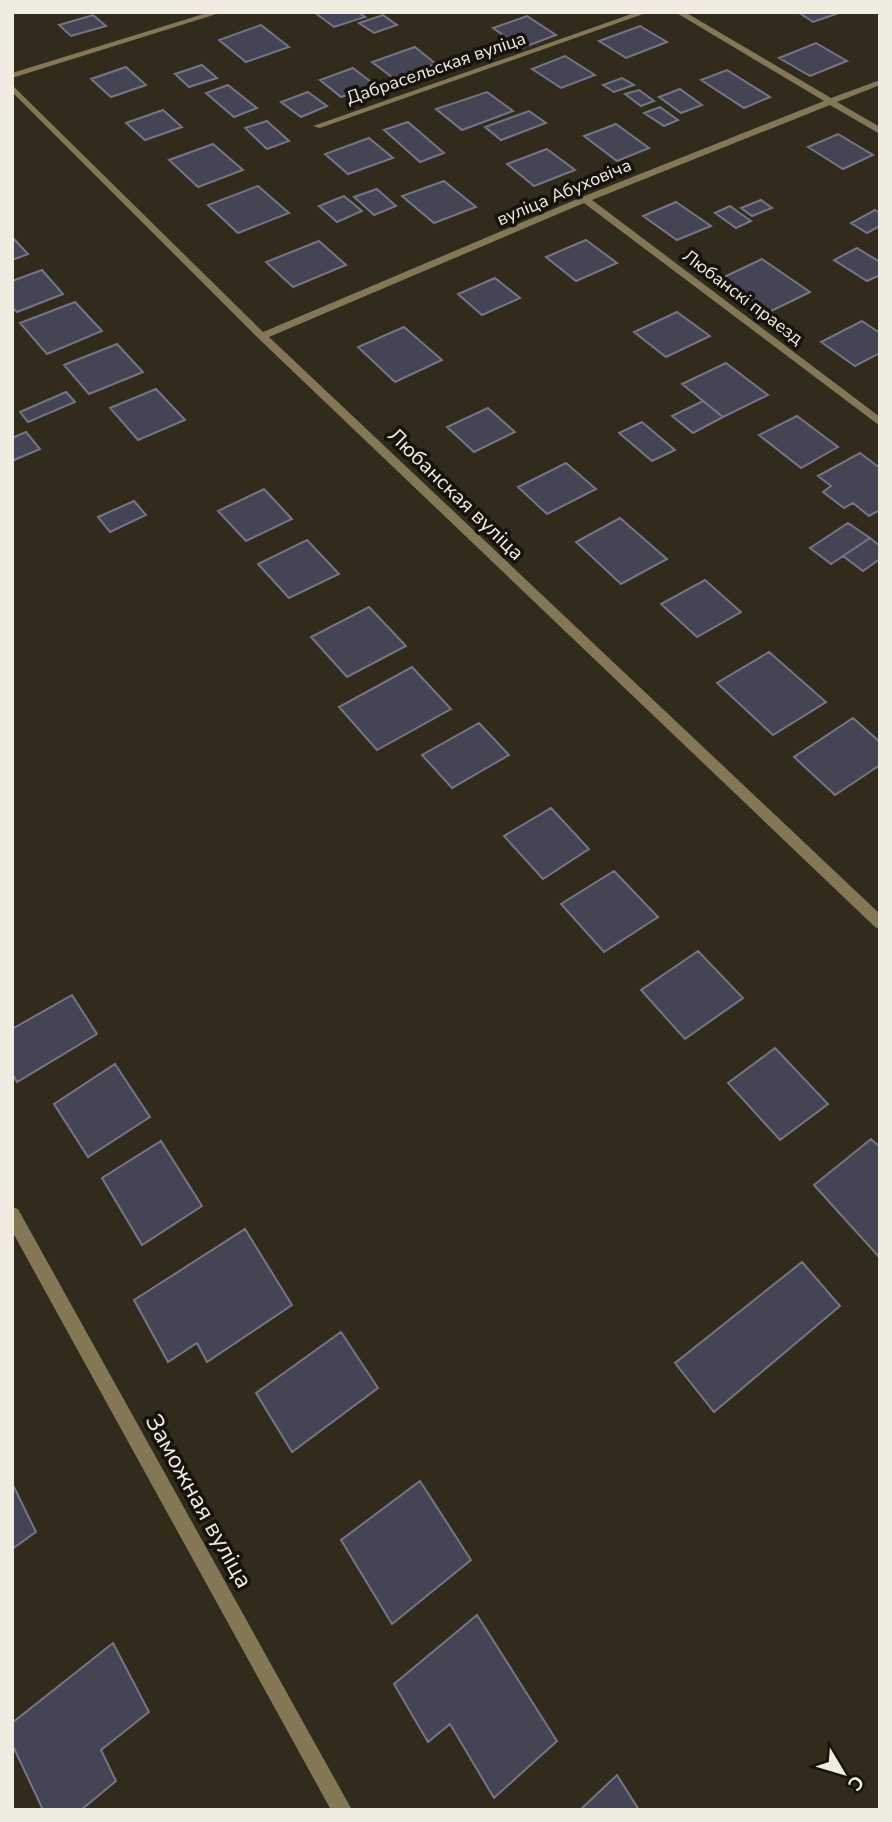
<svg xmlns="http://www.w3.org/2000/svg" width="892" height="1822" viewBox="0 0 892 1822" font-family="'Nunito Sans',sans-serif">
<style>
.building{fill:#444454;stroke:#747587;stroke-width:2}
.lines{fill:none;stroke-linecap:round;stroke-linejoin:round}
.minor{fill:#837755;fill-rule:evenodd}
.labels{text-anchor:middle;dominant-baseline:central;stroke-width:7;stroke-linejoin:round;paint-order:stroke}
.far-street-label{font-size:18px;fill:#f0ece2;stroke:#16130c}
.street-label{font-size:21px;fill:#f0ece2;stroke:#16130c}
.near-street-label{font-size:24px;fill:#f0ece2;stroke:#16130c}
</style>
<rect width="100%" height="100%" fill="#302b1b"/>
<path class="building" d="M314,12H358L365,17L334,27Z
M798,12H834L836,14L813,22Z
M93,15L106,26L71,36L59,25Z
M383,15L397,25L374,33L359,23Z
M527,16L556,35L522,48L493,28Z
M261,25L289,47L246,62L219,40Z
M640,26L667,42L626,58L599,41Z
M816,43L847,61L810,76L779,58Z
M415,47L436,64L393,78L372,62Z
M565,56L595,75L561,88L532,69Z
M202,65L217,78L189,87L175,74Z
M126,67L146,85L111,97L91,79Z
M353,68L375,85L341,97L320,80Z
M727,70L770,97L744,108L701,80Z
M622,78L634,85L614,92L603,85Z
M228,85L257,108L234,117L206,93Z
M680,89L702,105L681,113L659,97Z
M639,90L654,101L641,106L625,94Z
M308,92L327,106L301,117L281,102Z
M487,92L513,111L462,130L436,109Z
M660,107L678,120L664,126L644,113Z
M163,110L182,127L145,140L126,123Z
M529,111L546,123L501,140L485,127Z
M267,121L289,141L267,149L245,128Z
M408,122L444,153L420,162L384,130Z
M616,124L649,148L617,161L584,136Z
M838,134L873,155L843,169L808,147Z
M369,138L393,158L348,174L325,154Z
M213,144L243,170L198,187L169,160Z
M547,149L575,170L534,186L507,164Z
M444,181L476,207L434,223L402,196Z
M258,186L289,213L238,233L208,205Z
M377,189L396,206L374,215L354,197Z
M344,196L362,211L337,222L319,206Z
M761,200L772,208L752,216L741,208Z
M676,202L711,226L677,240L643,216Z
M730,206L751,221L736,228L715,213Z
M875,210L880,213V226L867,233L851,223Z
M12,237L28,254L12,260Z
M586,240L617,263L576,281L546,257Z
M319,241L346,265L293,287L266,262Z
M857,248L880,262V275L867,281L834,260Z
M762,259L810,292L769,312L722,278Z
M42,270L63,294L17,312L12,307V281Z
M495,278L520,298L482,315L458,294Z
M75,302L102,331L47,354L20,323Z
M677,312L710,336L666,357L634,332Z
M862,321L880,333V353L855,366L821,342Z
M404,327L442,360L395,382L358,347Z
M117,344L143,372L89,394L64,365Z
M726,363L768,395L723,417L682,384Z
M156,389L185,420L138,440L110,408Z
M66,392L75,402L28,422L20,412Z
M703,401L723,417L693,433L672,416Z
M488,408L515,432L474,452L447,427Z
M797,416L838,447L801,468L759,435Z
M642,422L675,450L652,461L619,433Z
M26,432L40,449L12,461V438Z
M860,453L880,468V510L869,516L853,503L844,508L823,492L831,486L818,476Z
M566,463L596,489L547,514L518,487Z
M264,489L292,519L246,541L218,511Z
M134,501L146,515L110,532L98,517Z
M620,518L667,559L621,584L576,542Z
M848,523L870,538L831,564L810,548Z
M870,538L880,546V559L863,571L843,556Z
M307,540L339,574L289,598L258,564Z
M705,580L741,612L697,637L661,604Z
M369,607L406,646L347,677L311,637Z
M769,652L826,702L773,735L717,683Z
M412,667L451,709L377,750L339,707Z
M853,718L880,742V765L835,795L794,757Z
M479,723L509,755L452,788L422,755Z
M551,808L589,849L543,879L504,836Z
M614,871L658,917L604,952L561,904Z
M698,951L743,998L685,1039L641,990Z
M72,995L97,1034L17,1082L12,1073V1029Z
M775,1048L828,1104L780,1140L728,1083Z
M115,1064L150,1117L88,1157L54,1104Z
M871,1139L880,1147L879,1257L814,1185Z
M161,1141L202,1206L142,1245L102,1178Z
M245,1229L292,1305L207,1362L197,1343L168,1362L134,1300Z
M802,1262L840,1306L714,1412L675,1363Z
M341,1332L378,1388L292,1452L256,1393Z
M420,1481L471,1560L392,1624L341,1540Z
M12,1483L36,1532L12,1549Z
M477,1615L557,1741L494,1798L450,1724L428,1742L394,1684Z
M113,1643L149,1712L101,1750L116,1781L81,1810H43L12,1744V1723Z
M617,1775L639,1810H580Z"/>
<g class="lines">
<path class="minor" d="M210,12H223L12,78V73Z
M637,12H649L320,128L313,126Z
M675,12H685L831,98L880,80V85L837,102L880,127V134L830,105L592,200L880,417V426L584,203L269,337L880,914V929L875,927L258,338L12,92V85L263,332L582,197L824,101Z
M12,1207L18,1209L352,1810H331L12,1231Z"/>
</g>
<g class="labels">
<g class="far-street-label">
<text transform="translate(436 68) rotate(-19)">Дабрасельская вуліца</text>
<text transform="translate(564 192) rotate(-23)">вуліца Абуховіча</text>
<text transform="translate(743 297) rotate(37)">Любанскі праезд</text>
</g>
<g class="street-label">
<text transform="translate(456 494) rotate(44)">Любанская вуліца</text>
</g>
<g class="near-street-label">
<text transform="translate(199 1501) rotate(61)">Заможная вуліца</text>
</g>
</g>
<rect width="892" height="1822" fill="none" stroke="#f0ece2" stroke-width="28"/>
<g transform="translate(843 1773) rotate(128)" stroke="#16130c" stroke-width="5" paint-order="stroke">
<path d="M0-5L12 26L0 18L-12 26Z" fill="#f0ece2"/>
<text y="-10" font-size="19" font-weight="bold" text-anchor="middle" fill="#f0ece2">С</text>
</g>
</svg>
